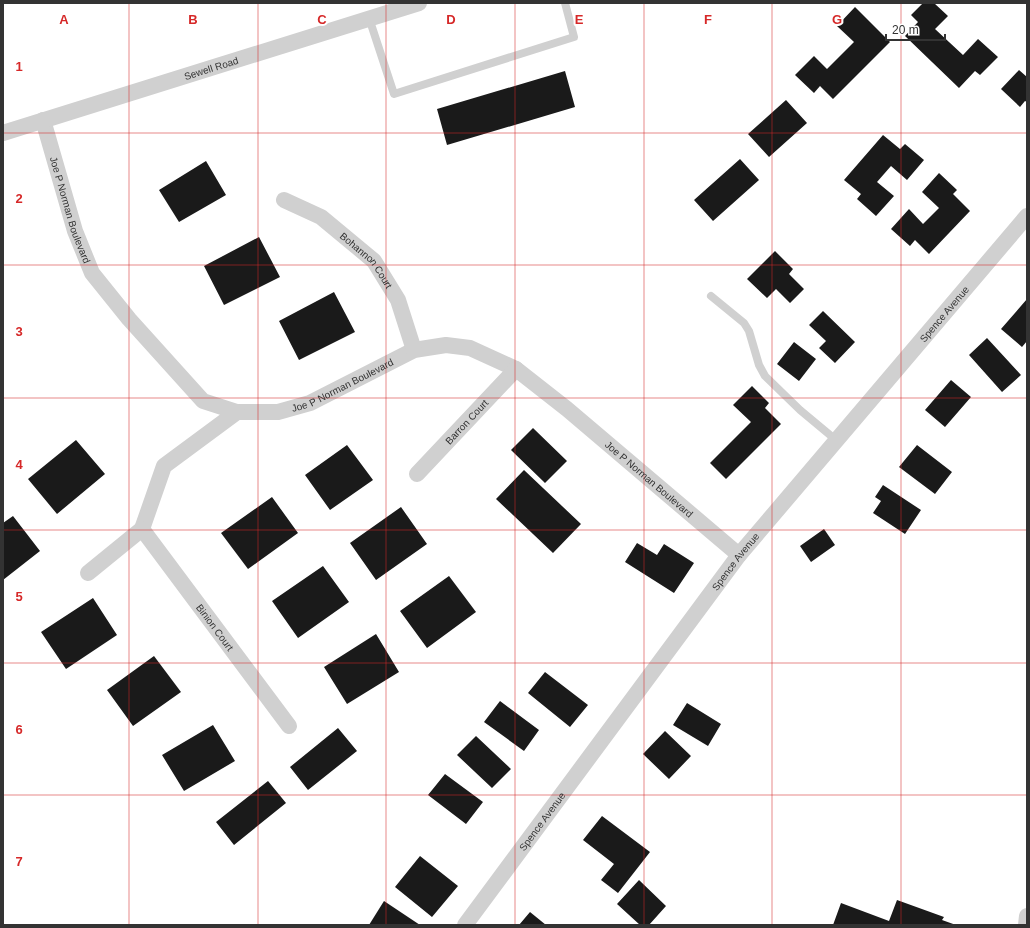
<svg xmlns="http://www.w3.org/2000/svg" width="1030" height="928" viewBox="0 0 1030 928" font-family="Arial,sans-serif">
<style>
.building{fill:#1a1a1a}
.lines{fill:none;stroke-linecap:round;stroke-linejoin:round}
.lane{stroke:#d0d0d0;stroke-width:8}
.street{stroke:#d0d0d0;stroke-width:16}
.grid{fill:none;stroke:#d62828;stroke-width:1;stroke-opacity:0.55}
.labels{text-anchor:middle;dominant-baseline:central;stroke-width:4;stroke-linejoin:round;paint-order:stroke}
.street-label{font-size:10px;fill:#333;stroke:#fff}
.grid-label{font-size:13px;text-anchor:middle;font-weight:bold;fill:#d62828;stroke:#fff;stroke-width:4;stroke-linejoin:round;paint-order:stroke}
</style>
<rect width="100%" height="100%" fill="#fff"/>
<path class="building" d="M923,3H934L948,16L935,29L963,55L978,39L998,57L980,75L975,71L959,88L905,36L918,22L911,15Z
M855,7L890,42L833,99L820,86L814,93L795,75L814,56L827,69L854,42L837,26Z
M1019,70L1027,77V102L1025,101L1020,107L1001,89Z
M565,71L575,107L447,145L437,109Z
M786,100L807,123L769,157L748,134Z
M883,135L900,149L905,144L924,160L907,180L891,166L877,182L894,196L876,216L857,199L861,194L844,180Z
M740,159L759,180L713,221L694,200Z
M206,161L226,195L179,222L159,190Z
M939,173L957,190L953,194L970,211L929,254L915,240L910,246L891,229L909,209L923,224L939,208L922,192Z
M259,237L280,277L224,305L204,266Z
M775,251L793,269L789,274L804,289L790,303L776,289L767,298L747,279Z
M334,292L355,332L299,360L279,321Z
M1027,299V341L1022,347L1001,329Z
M823,311L855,342L835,363L819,348L826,341L809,325Z
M987,338L1021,375L1002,392L969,355Z
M794,342L816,359L799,381L777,364Z
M951,380L971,397L945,427L925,410Z
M752,386L769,403L765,408L781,424L726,479L710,463L751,422L733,405Z
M533,428L567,461L545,483L511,450Z
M76,440L105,474L57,514L28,479Z
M347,445L373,480L330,510L305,475Z
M917,445L952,472L935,494L899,467Z
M524,470L581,524L553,553L496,499Z
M883,485L921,510L905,534L873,513L881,501L875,497Z
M272,497L298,533L248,569L221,533Z
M401,507L427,544L376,580L350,543Z
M13,516L40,551L3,580V523Z
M824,529L835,545L811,562L800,546Z
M637,543L657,555L664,544L694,563L674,593L625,562Z
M323,566L349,602L298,638L272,601Z
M449,576L476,612L427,648L400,611Z
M93,598L117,635L66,669L41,632Z
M376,634L399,672L347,704L324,667Z
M154,656L181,692L133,726L107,690Z
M545,672L588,705L570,727L528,693Z
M500,701L539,730L524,751L484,722Z
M687,703L721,724L708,746L673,725Z
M213,725L235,761L184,791L162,755Z
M338,728L357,751L308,790L290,767Z
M665,731L691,756L669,779L643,754Z
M476,736L511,769L492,788L457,755Z
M445,774L483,802L466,824L428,795Z
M268,781L286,803L234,845L216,822Z
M602,816L650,852L618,893L601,880L614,864L583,840Z
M420,856L458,886L432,917L395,887Z
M639,880L666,906L649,925H640L617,904Z
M897,900L944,917L942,920L956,925H833L841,903L889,921Z
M384,901L420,925H369Z
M530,912L546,925H519Z"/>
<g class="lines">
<path class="lane" d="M369,18L394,94L574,37L565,3
M711,296L744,323L749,331L759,365L765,376L800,410L836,440"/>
<g class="street">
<path id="s1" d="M43,120L75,231L92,273L129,319L203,401L237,412H278L310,403L414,350L446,345L470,348L516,369L567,409L739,555"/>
<path id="s2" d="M3,133L419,3"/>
<path id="s3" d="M284,200L321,217L374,261L398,300L414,350"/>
<path id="s4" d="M237,412L164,466L142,529L289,726"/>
<path id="s5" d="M417,474L516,369"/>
<path d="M88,573L142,529"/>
<path id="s6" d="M465,925L739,555L1027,216"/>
<path d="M1026,925L1027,916"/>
</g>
</g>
<path class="grid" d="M129,3V925M258,3V925M386,3V925M515,3V925M644,3V925M772,3V925M901,3V925M3,133H1027M3,265H1027M3,398H1027M3,530H1027M3,663H1027M3,795H1027"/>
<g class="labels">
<g class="street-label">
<text stroke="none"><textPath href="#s2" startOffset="218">Sewell Road</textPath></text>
<text stroke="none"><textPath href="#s1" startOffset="94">Joe P Norman Boulevard</textPath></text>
<text stroke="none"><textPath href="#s3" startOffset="104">Bohannon Court</textPath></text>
<text stroke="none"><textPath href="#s6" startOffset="777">Spence Avenue</textPath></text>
<text stroke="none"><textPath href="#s1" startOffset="477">Joe P Norman Boulevard</textPath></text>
<text stroke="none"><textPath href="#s5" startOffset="72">Barron Court</textPath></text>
<text stroke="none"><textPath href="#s1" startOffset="837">Joe P Norman Boulevard</textPath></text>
<text stroke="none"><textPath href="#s6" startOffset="453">Spence Avenue</textPath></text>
<text stroke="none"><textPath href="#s4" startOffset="280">Binion Court</textPath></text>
<text stroke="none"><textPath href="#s6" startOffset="129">Spence Avenue</textPath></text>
</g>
</g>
<g class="grid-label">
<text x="64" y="24">A</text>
<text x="193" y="24">B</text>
<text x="322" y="24">C</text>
<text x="451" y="24">D</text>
<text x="579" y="24">E</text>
<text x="708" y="24">F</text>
<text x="837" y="24">G</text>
<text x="19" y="71">1</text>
<text x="19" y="203">2</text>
<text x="19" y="336">3</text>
<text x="19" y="469">4</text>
<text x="19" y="601">5</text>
<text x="19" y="734">6</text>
<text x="19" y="866">7</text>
</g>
<rect width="1030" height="928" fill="none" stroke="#333333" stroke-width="8"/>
<path d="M886 34v6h59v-6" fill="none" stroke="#333333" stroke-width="2"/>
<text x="892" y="34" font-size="12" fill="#333333" stroke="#ffffff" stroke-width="3" paint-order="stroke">20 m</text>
</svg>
